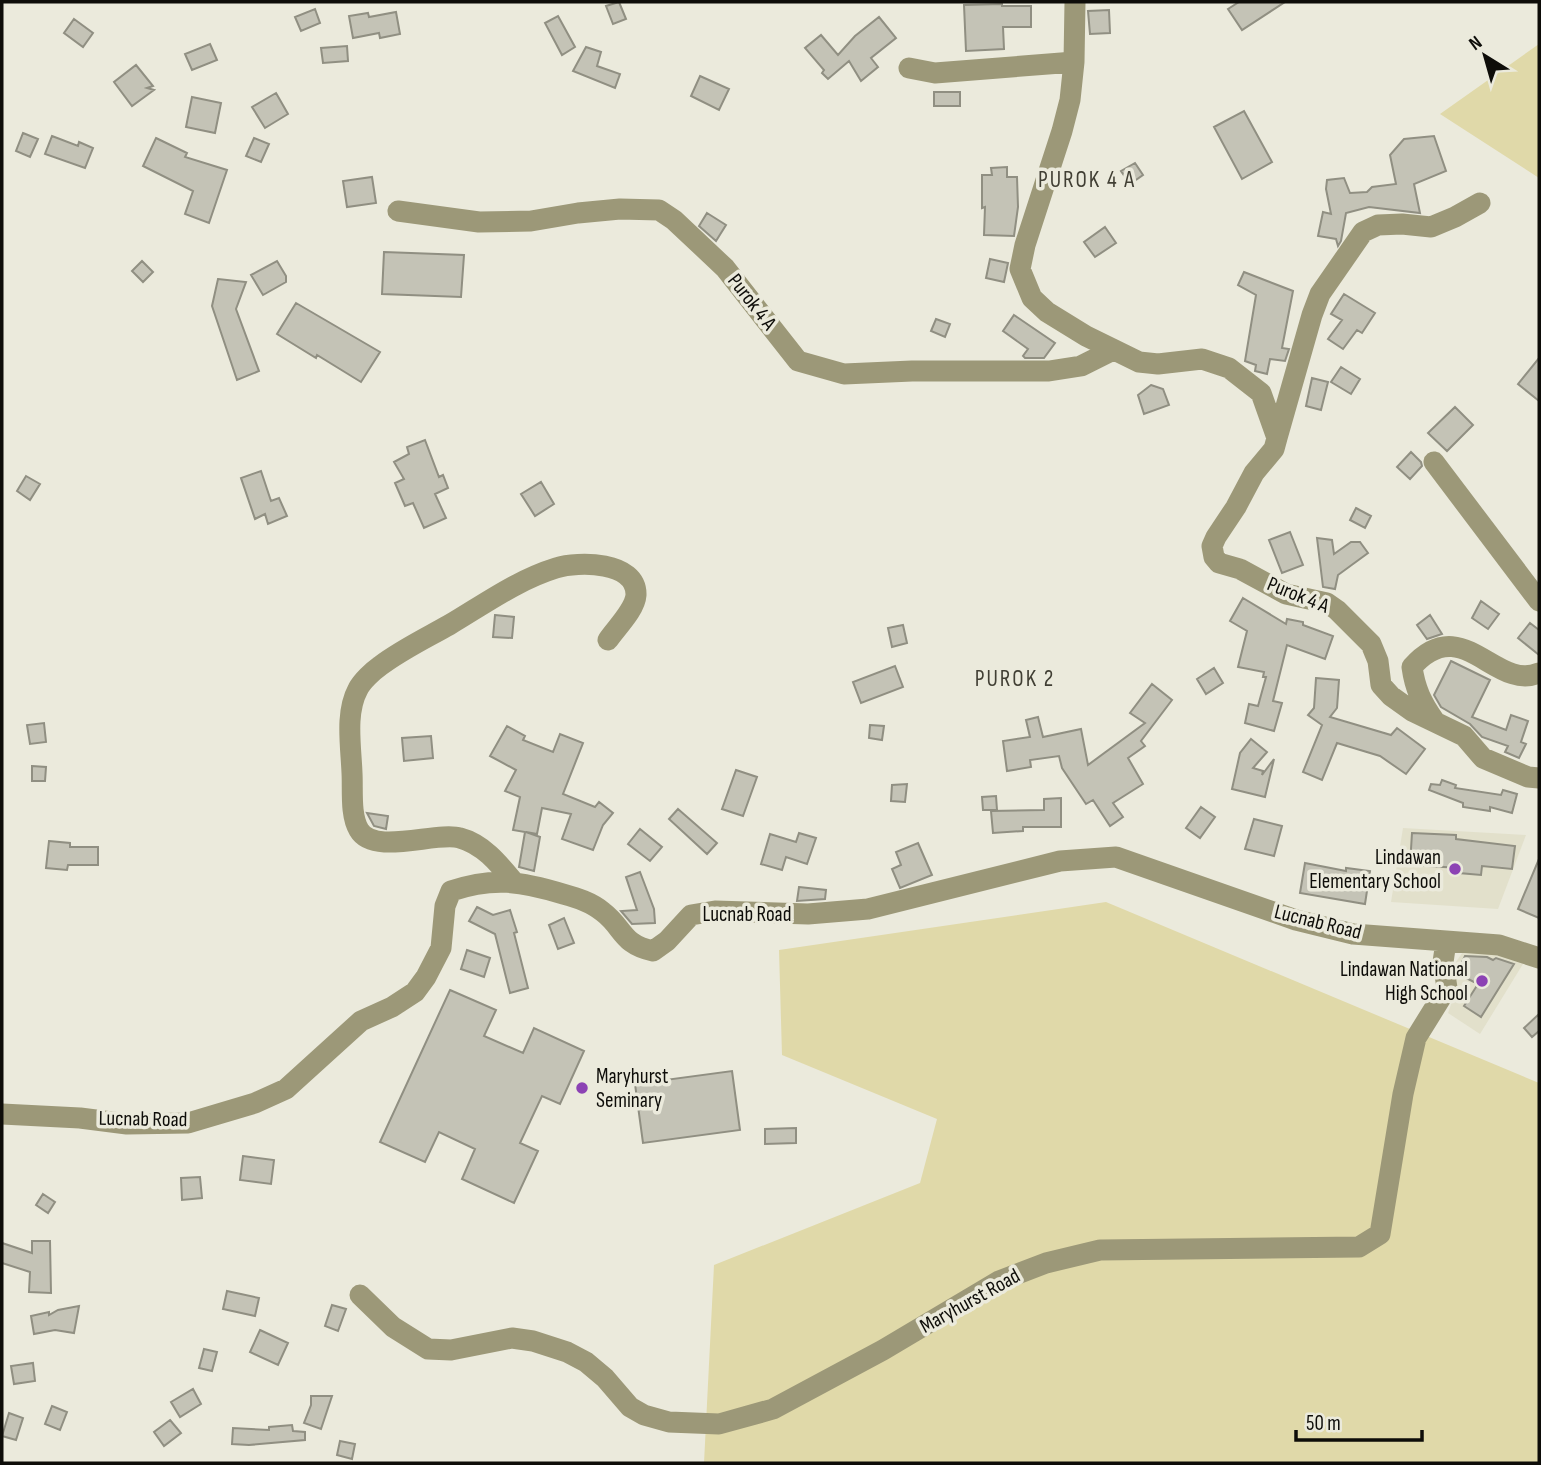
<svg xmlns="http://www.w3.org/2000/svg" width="1541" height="1465" viewBox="0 0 1541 1465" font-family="'Sofia Sans Condensed',sans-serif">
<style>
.built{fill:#e2e0cb}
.green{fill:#e0d9a9}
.building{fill:#c4c3b6;stroke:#908f82;stroke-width:2}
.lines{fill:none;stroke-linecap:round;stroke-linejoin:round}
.minor{stroke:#9c9878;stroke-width:21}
.poi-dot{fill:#8c42b4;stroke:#ebeadc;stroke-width:2.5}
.labels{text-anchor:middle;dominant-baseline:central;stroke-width:7;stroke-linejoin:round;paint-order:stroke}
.street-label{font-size:21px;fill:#0e0d09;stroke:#ebeadc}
.poi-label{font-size:21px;fill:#0e0d09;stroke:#ebeadc;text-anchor:end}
.neighbourhood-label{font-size:23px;letter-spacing:2px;fill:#413f34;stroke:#ebeadc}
</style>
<rect width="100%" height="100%" fill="#ebeadc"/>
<path class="built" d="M1403,828L1526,835L1498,909L1391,902Z
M1467,946L1526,959L1480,1034L1448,1013L1456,990L1449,972Z"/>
<path class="green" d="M1539,44V178L1440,114Z
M1106,902L1539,1083V1463H704L714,1265L920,1183L937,1119L782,1055L779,950Z"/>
<path class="building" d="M619,2L626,19L613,24L606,6Z
M1239,2H1285L1242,30L1228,9Z
M1002,4V6H1031V27H1003L1004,49L966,51L964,5Z
M315,9L320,23L301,31L295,17Z
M1109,10L1110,33L1090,34L1088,11Z
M396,12L400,34L380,38L379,33L353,38L349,16L368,13L369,17Z
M558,16L575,47L562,55L545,23Z
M879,17L896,38L871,58L878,67L861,81L849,61L828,79L822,73L824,70L805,48L821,35L838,55L855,36Z
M74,19L93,33L83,47L64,33Z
M210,44L217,60L192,70L185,54Z
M347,46L348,61L323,63L321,48Z
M586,47L601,52L597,66L620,74L615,88L573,71Z
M136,65L153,86L147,88L154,90L132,106L114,82Z
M700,76L729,89L719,110L691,96Z
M934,92H960V106H934Z
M276,93L288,114L265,128L252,107Z
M192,97L221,103L215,133L186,127Z
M1244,111L1272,162L1242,179L1214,127Z
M23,133L38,139L30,157L16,151Z
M52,136L78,146L79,142L93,148L85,168L45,154Z
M1434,136L1446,171L1414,184L1420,213L1369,207L1346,213L1341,241L1338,246L1336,239L1318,236L1323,212L1331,214L1326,189L1327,180L1344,178L1350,193L1367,192L1372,187L1396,184L1390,155L1404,139Z
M156,138L187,153L185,157L227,170L209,223L185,214L193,191L143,166Z
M254,138L269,144L261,162L246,156Z
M1135,163L1143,175L1130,184L1121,171Z
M1007,167V177H1017L1018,207L1014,236L984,235L985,207L982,208V175H992L991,168Z
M372,177L376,203L347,207L343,181Z
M707,213L726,225L716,241L699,226Z
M1105,227L1116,243L1095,257L1084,242Z
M384,252L464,255L461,297L382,294Z
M990,259L1008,263L1004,282L986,278Z
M142,261L153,272L143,282L132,271Z
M277,261L286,276V282L263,295L251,275Z
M1244,272L1293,291L1282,348L1289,349L1285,361L1270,359L1267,374L1255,371L1256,365L1245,361L1256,295L1238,285Z
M218,279L246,282L236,309L259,371L237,380L212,306Z
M1344,294L1375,313L1362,333L1357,330L1343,349L1328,339L1342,320L1331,314Z
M296,303L380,352L361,382L317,355L316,358L277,334Z
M1014,315L1055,343L1044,358H1025L1023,356L1028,349L1003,331Z
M936,319L950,324L945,337L931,331Z
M1539,358V401L1518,384Z
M1341,367L1360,379L1351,394L1331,382Z
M1312,378L1328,382L1321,410L1306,406Z
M1151,385L1163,389L1169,405L1144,414L1138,395Z
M1455,407L1473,425L1447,451L1428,433Z
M425,440L439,477L443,475L448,488L435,494L446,518L424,528L413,503L405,506L395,483L404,479L394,462L409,454L407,447Z
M1411,452L1421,462L1422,466L1410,479L1397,467Z
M261,471L271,501L279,498L287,516L268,524L265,514L255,519L241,478Z
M26,476L40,484L30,500L17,491Z
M541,482L554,504L535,516L521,494Z
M1356,508L1371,516L1365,528L1350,520Z
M1290,532L1303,565L1282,573L1269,540Z
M1317,538L1332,540L1334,554L1351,542H1360L1368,553L1338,575L1335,589L1323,587Z
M1243,598L1286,624L1287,619L1303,622V625L1333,636L1325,659L1287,645L1273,701L1282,703L1274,731L1245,723L1249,704L1258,706L1266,677H1263L1264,672L1238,667L1247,631L1230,621Z
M1481,601L1499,614L1488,629L1472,618Z
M495,615L514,617L512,638L493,637Z
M1430,615L1442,634L1427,639L1417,625Z
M1530,623L1539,630V655L1518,638Z
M903,625L907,643L892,647L888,628Z
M1451,661L1490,680L1472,717L1506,730L1511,715L1528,721L1521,742L1526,744L1519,758L1505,752L1508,746L1482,737L1470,724L1441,707L1434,695Z
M895,666L903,687L861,703L853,682Z
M1214,668L1223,683L1206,694L1197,679Z
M1316,678L1339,680L1337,708L1330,717L1391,735L1397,728L1425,749L1406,774L1380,756L1337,743L1322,780L1303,772L1322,725L1308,715L1314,708Z
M1152,684L1172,700L1141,741L1145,746L1128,758L1143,784L1113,803L1123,817L1110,826L1093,800L1086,804L1062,768L1059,756L1030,760L1031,767L1007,771L1003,741L1030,737L1026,720L1038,717L1043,737L1081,729L1088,765L1145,723L1130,713Z
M44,723L46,742L30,744L27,725Z
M870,725L884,726L882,740L869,738Z
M507,726L525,736L523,740L553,752L560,734L583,743L563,794L595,807L599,802L613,813L603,825L593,850L562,839L571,814L542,808L537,834L526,832L540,837L534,871L519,867L525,832L513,830L520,797L505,791L516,770L490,756Z
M431,736L433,758L404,761L402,738Z
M1251,739L1267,752L1253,768L1263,771L1262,775L1274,759L1265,797L1232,789L1240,753Z
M32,766L46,767L45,781H32Z
M736,770L757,777L743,816L722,809Z
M1442,780L1456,785L1455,788L1501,795L1503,790L1517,794L1512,813L1490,807V811L1463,807V803L1429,790L1431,784L1440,785Z
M907,784L905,802L891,801L892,785Z
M996,796L997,810H983L982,797Z
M1061,798V827H1023V831L993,833L991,811L1044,810V799Z
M1201,807L1215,817L1200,838L1186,828Z
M678,809L717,843L707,854L669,819Z
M367,813L388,816L386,829L374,826Z
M1254,819L1282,826L1274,856L1245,849Z
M640,829L662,847L650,861L628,844Z
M799,833L816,838L807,864L786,857L782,870L761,864L770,834L796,842Z
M1412,833L1456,835V839L1515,846L1512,869L1482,866L1481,875L1459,873L1460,868L1410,865Z
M49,841L70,843V847H98V865H68L67,870L46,868Z
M918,843L932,875L900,888L892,869L901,865L896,852Z
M1539,859V918L1518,909Z
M1305,863L1346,871V868L1370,871L1365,904L1300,893Z
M640,872L654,909L655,923L632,924L621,911L637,910L626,877Z
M799,887L826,890L825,899L797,901Z
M477,907L493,915L510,910L517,932L514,933L528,988L510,993L495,934L469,921Z
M564,918L574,943L558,949L549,925Z
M467,950L490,958L484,977L461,969Z
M1465,956L1487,957L1493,960L1496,958L1514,964L1481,1017L1464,1006L1478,984L1458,974V970Z
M450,990L496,1010L484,1036L523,1053L534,1028L584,1051L560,1104L542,1096L520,1143L538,1151L514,1203L462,1179L475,1149L439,1132L425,1162L380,1142Z
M1539,1014V1031L1532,1037L1524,1028Z
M732,1071L740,1130L643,1143L635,1084Z
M796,1128V1143L765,1144V1129Z
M243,1156L274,1160L271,1184L240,1180Z
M200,1177L202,1198L182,1200L181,1178Z
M43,1194L55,1202L48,1213L36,1205Z
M32,1241H50L51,1293L29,1292L30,1272L2,1263V1243L32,1253Z
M227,1291L259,1298L255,1316L223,1309Z
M332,1305L346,1309L338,1331L325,1326Z
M79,1306L74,1333L55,1330L34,1334L31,1316L49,1312V1315L58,1310Z
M260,1330L288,1343L278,1365L250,1352Z
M204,1349L217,1352L212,1371L199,1368Z
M33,1363L35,1381L14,1384L11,1366Z
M193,1389L201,1404L180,1417L171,1402Z
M311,1396H332L321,1429L304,1423L311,1405Z
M52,1406L67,1412L60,1430L45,1424Z
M9,1413L23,1418L16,1440L2,1436Z
M170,1420L181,1433L164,1446L154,1432Z
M292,1425L293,1431L305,1432V1440L249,1445L232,1444L233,1428L269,1430V1427Z
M340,1441L355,1444L352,1459L337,1455Z"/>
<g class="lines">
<path class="minor" d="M1075,2L1074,62L1070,100L1062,131L1025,245L1020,269L1032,298L1047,312L1086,336L1139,362L1158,364L1202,359L1229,368L1261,393L1277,438L1274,449L1254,473L1236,507L1216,537L1212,546L1214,557L1219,563L1240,569L1286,594L1327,603L1337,610L1371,644L1378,661L1381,685L1391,696L1412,711L1464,736L1483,758L1528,777L1539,778
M909,68L935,73L1074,62
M398,211L479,222L531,221L578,213L620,209L659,210L674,220L725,268L798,361L844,374L912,371H1049L1081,366L1113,350
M1277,438L1312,315L1320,294L1363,232L1378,225L1402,224L1431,227L1455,217L1480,203
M1434,462L1539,601
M1434,720C1422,703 1415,689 1412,667C1462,610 1495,692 1539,673
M513,881C499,864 483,844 460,838C437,831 374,856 359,830C350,815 353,790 352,773C351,746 345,713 358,689C362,681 373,671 380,666C401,650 426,638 449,625C483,605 517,580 556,568C578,561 637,561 636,595C635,610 616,628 608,640
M2,1114L80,1118L127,1124L188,1123L255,1103L286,1089L361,1021L392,1007L415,992L426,977L441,948L445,906L451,891C493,877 521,881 563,894C577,898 591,902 603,912C624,928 621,944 653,951L667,941L691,915L715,911L808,914L868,909L1060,861L1116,857L1296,920L1353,934L1499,945L1539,958
M360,1295L393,1327L428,1349L451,1350L512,1338L533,1341L567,1352L586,1362L605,1378L630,1407L644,1415L669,1422L719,1424L773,1409L883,1350L999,1281L1046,1263L1100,1250L1359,1247L1380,1234L1403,1094L1416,1038L1447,988L1443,962L1446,942"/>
</g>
<g class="poi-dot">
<circle cx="1455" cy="869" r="7"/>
<circle cx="1482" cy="981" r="7"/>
<circle cx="582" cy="1088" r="7"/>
</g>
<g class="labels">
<g class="street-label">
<text transform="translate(752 302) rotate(52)">Purok 4 A</text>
<text transform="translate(1298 595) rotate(22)">Purok 4 A</text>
<text x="747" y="914">Lucnab Road</text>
<text transform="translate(1318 922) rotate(14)">Lucnab Road</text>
<text transform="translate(143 1119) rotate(1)">Lucnab Road</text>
<text transform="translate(970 1301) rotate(-29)">Maryhurst Road</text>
</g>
<g class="poi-label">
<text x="1441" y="857">Lindawan<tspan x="1441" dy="24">Elementary School</tspan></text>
<text x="1468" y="969">Lindawan National<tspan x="1468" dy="24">High School</tspan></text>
<text x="596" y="1076" text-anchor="start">Maryhurst<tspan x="596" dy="24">Seminary</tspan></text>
</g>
<g class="neighbourhood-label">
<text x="1087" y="180">PUROK 4 A</text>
<text x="1015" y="679">PUROK 2</text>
</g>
</g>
<rect width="1541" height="1465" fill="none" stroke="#0e0d09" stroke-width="7"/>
<g transform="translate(1485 56) rotate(323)" stroke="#ebeadc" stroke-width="5" paint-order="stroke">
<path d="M0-5L12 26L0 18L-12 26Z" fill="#0e0d09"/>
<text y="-10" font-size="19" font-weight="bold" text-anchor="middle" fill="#0e0d09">N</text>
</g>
<path d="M1296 1430v10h126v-10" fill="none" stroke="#0e0d09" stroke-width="3.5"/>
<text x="1306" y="1430" font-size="21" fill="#0e0d09" stroke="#ebeadc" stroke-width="5" paint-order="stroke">50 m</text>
</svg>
